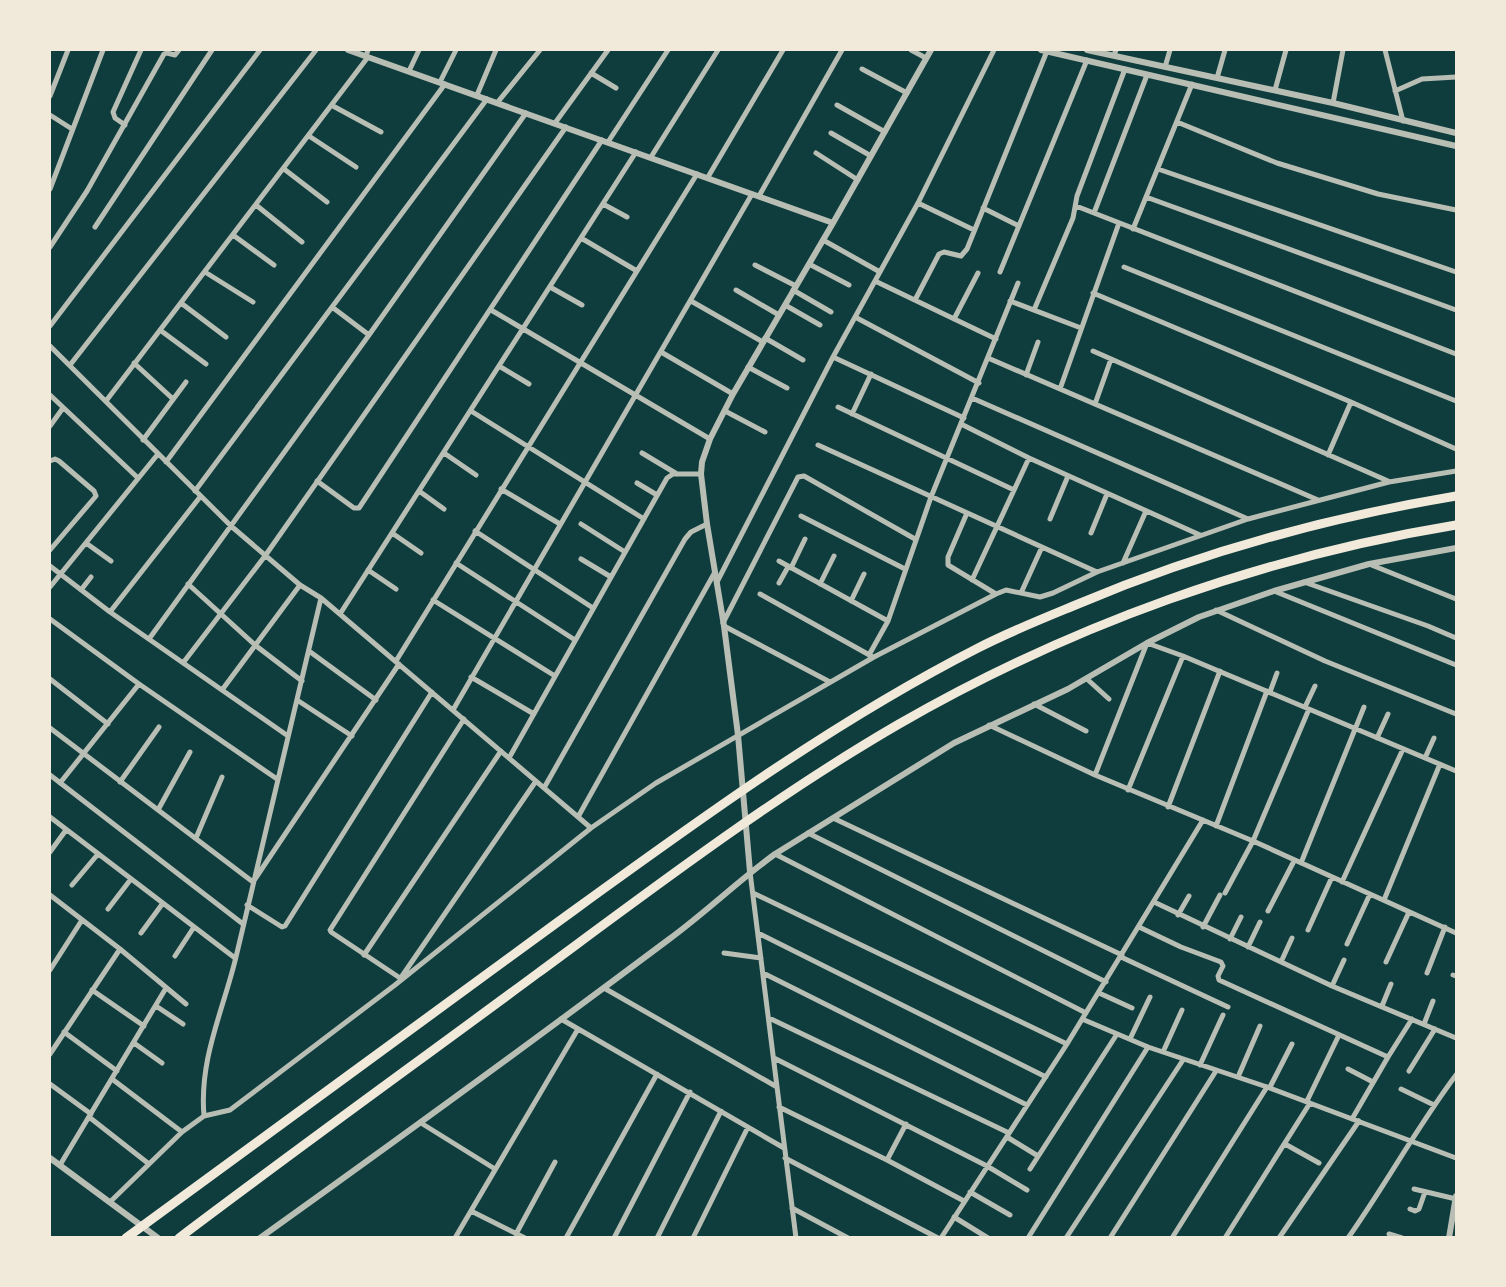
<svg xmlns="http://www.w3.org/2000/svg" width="1506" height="1287" viewBox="0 0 1506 1287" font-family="Figtree,sans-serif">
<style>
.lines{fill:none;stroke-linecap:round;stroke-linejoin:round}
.minor{stroke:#b8beb3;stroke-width:5}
.tertiary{stroke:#b8beb3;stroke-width:6}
.motorway{stroke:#f1e9da;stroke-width:9}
</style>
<rect width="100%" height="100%" fill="#0f3d3e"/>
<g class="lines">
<path class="minor" d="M911,50L926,58
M1385,50L1403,121
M1114,55L1116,50
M366,56L368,50
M1165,67L1170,50
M862,69L907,93
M409,71L419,50
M591,73L616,88
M1217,78L1225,50
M440,82L456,50
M1275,90L1286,50
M1395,91L1422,79L1456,77
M477,95L496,50
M50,96L68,50
M497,103L540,50
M1333,103L1343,50
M837,105L885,132
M333,106L381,132
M50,115L72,129
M1177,122L1277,163L1378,194L1456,210
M555,123L608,50
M125,125L115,118L113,112L141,50
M831,133L871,156
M309,136L356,167
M608,142L668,50
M816,153L858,180
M651,157L718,50
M284,169L327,202
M1158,169L1456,272
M708,177L783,50
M50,189L103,50
M759,196L842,50
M1146,197L1456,310
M918,203L974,230
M603,204L627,217
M256,205L302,242
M1076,206L1456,354
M983,208L1019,226
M1094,213L1147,75
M95,227L212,50
M1133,229L1192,84
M233,235L274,265
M581,238L637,271
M823,240L880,272
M50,247L87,191L164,54L167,53L175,55L179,50
M809,264L849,285
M755,265L796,286
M1124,267L1456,401
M205,272L253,302
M1000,272L1087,60
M875,281L996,339
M550,287L582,305
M736,290L779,315
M793,290L831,312
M1093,293L1351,402L1456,449
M915,300L939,254L944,252L961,256L967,249L1047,51
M691,301L763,342
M1010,301L1081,328
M181,303L226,337
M785,305L820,325
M332,307L369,335
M491,310L710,439
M1034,310L1073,218L1077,196L1125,69
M855,317L979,383
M954,319L978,273
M50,326L260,50
M160,330L206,364
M765,338L803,360
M50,346L231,526L300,585L321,598L591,828
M1093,351L1388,481
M661,352L733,394
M833,357L964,418
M988,358L1318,500
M134,363L173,399
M70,365L316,50
M499,366L529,384
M748,367L787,388
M1026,375L1038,342
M1060,389L1119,223
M50,395L138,478
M972,398L1248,519
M106,401L368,57
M1095,404L1111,359
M838,407L1014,490
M471,411L644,519
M725,411L765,432
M852,414L871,374
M961,424L1029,458L1200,535
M50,426L63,408
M143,440L186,382
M818,445L1097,572
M444,453L476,475
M642,453L677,474
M1328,455L1351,402
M50,461L55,459L59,461L94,491L96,496L50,550
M166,462L445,84
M317,481L354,508H359L602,140
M637,483L657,495
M501,489L560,524
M195,491L487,99
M419,491L444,509
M967,513L948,557V565L996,594
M801,516L905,569
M1050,519L1068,476
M581,524L625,552
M475,531L593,608
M392,533L421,553
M1091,533L1107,494
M86,543L111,561
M581,559L611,577
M779,561L888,621
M456,563L575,640
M1123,563L1146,511
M1369,564L1456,599
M50,566L110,612L288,736
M791,568L805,539
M368,570L396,589
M972,580L1029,458
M717,582L833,357L918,203L994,50
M1304,582L1428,626L1456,638
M779,583L788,567
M188,584L255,645L302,681
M820,584L834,556
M50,587L158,454
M81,590L91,577
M1274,591L1456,665
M1021,593L1042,547
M760,594L873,657
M433,600L555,676
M851,601L864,574
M1216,610L1325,661L1456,714
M110,612L200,497
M340,614L636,152
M50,619L139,684L277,779
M723,623L798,477L804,476L915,539
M724,626L830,682
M149,639L369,335L526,113
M309,651L376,700
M869,655L888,621L931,497L1018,283
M396,661L697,174
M183,663L265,556L566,127
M471,677L534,714
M50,679L108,724
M1087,679L1109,699
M222,690L300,585
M1270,692L1277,673
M297,700L352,736
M1034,704L1086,731
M1305,707L1315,686
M453,710L752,194
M989,725L1095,775L1253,841L1456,933
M50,728L253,882L399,664
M1377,738L1388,714
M509,758L667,478L673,474H701
M1425,758L1434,738
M50,775L243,924
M1095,775L1147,643L1183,656L1456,771
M120,782L159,727
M60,783L139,684
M544,788L685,539L691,532L707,524
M1128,790L1183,656
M1168,807L1220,671
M158,810L190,752
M50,817L235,958
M578,817L715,572
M833,818L1122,955
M1216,826L1267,691
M808,833L1106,982
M196,838L222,777
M50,852L66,830
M775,854L1086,1013
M1301,863L1364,707
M750,872L796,1238
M1342,882L1403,749
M72,885L98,854
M753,893L1067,1044
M1225,893L1253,841L1309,709
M50,895L120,949L186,1004
M1384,900L1440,764
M1154,902L1332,986L1456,1038
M247,905L282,927L285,926L432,692
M108,909L131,879
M1268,911L1294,861
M1178,915L1189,896
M1139,927L1181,947L1221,962L1223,966L1218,976L1219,980L1388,1057
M1203,927L1220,895
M1308,930L1332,877
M141,933L163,903
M758,933L1046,1077
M1230,939L1241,917
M1347,944L1370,894
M1248,947L1260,922
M724,953L761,958
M364,955L501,751
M175,956L194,927
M1121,957L1228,1007
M1281,962L1292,938
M1386,962L1409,912
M50,970L82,920
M763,973L1027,1105
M1427,973L1445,927
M1453,975L1456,976
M400,978L331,932L330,930L464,719
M400,979L536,781
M1332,986L1344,960
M604,988L777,1087
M92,990L144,1026
M1099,993L1132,1008
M156,1006L183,1024
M1382,1006L1391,984
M769,1018L1009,1133
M561,1019L784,1148
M1082,1019L1148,1047L1267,1087L1456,1158
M1424,1024L1433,1001
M64,1032L117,1071
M1130,1039L1150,997
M134,1043L162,1063
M1163,1052L1182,1010
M50,1054L120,949
M774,1058L987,1166L1027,1190
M1200,1065L1223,1015
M1348,1069L1373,1082
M1409,1071L1435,1029
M1238,1077L1260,1026
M112,1079L182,1132
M50,1084L91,1114
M1270,1087L1292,1044
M1401,1089L1434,1105
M1307,1101L1339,1035
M779,1107L887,1160L964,1201
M204,1116C199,1059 223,1011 236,957C264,837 293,718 321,598
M89,1117L149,1164
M1352,1119L1388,1057L1412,1019
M421,1123L495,1169
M1007,1137L1038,1156
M1285,1144L1319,1163
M785,1158L938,1238
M887,1160L906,1124
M60,1165L166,988
M1030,1169L1117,1034
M1414,1189L1456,1199
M970,1192L1010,1215
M110,1202L182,1132L204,1116L230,1110L395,985L591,828L656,783L874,657L996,594L1006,590L1040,597L1053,593L1097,572L1248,519L1389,482L1456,471
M792,1208L848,1238
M1410,1209L1415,1211L1419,1209L1425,1192
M471,1211L525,1238
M954,1217L988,1238
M516,1234L555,1162
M1389,1234L1402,1238
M455,1238L578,1029
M566,1238L657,1074
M614,1238L690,1092
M657,1238L721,1111
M693,1238L748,1127
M941,1238L1067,1044L1203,820
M1028,1238L1148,1047
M1066,1238L1183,1060
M1110,1238L1216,1071
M1172,1238L1267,1087
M1225,1238L1310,1103
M1279,1238L1359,1121
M1348,1238C1386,1184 1417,1127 1456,1075"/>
<path class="tertiary" d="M348,50L833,223
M1041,50L1456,146
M1087,50L1333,103L1456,133
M750,872L738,735L724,626L707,524L701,474L702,462L710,439L733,394L833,223L931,50
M50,1158L158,1238
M260,1238C397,1140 533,1041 668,940C705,913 738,881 775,854L954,743L1068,689L1147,643L1199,617L1274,591L1369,564L1456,548
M1449,1238L1456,1196"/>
<path class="motorway" d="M126,1238C268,1134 409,1031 551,927C689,827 827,725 978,648C1011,631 1044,618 1078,604C1201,552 1325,518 1456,496
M179,1238C298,1148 419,1061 538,973C656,886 773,797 899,724C1071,625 1261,557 1456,525"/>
</g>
<rect width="1506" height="1287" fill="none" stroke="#f1e9da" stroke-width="102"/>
</svg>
